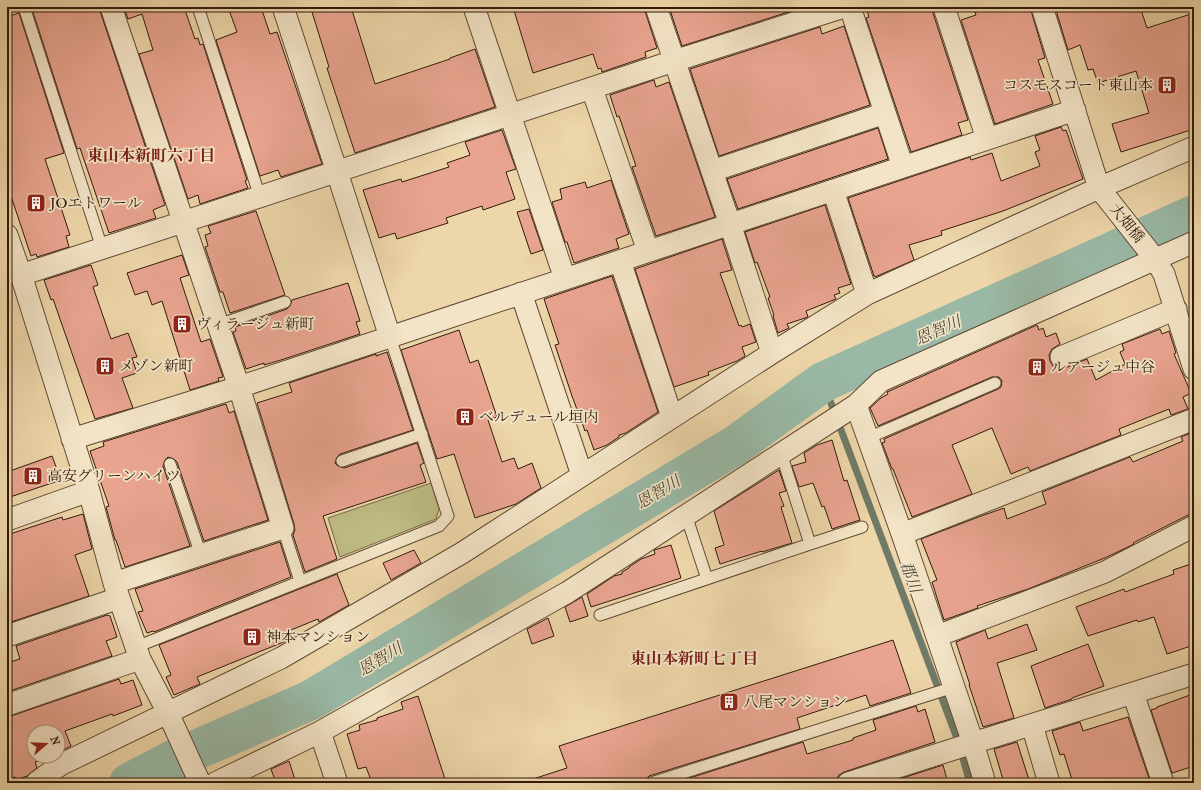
<svg xmlns="http://www.w3.org/2000/svg" width="1201" height="790" viewBox="0 0 1201 790" font-family="'IM FELL French Canon','Noto Serif JP',serif">
<style>
.green{fill:#bebc84;stroke:#786c48}
.lines{fill:none;stroke-linecap:round;stroke-linejoin:round}
.stream{stroke:#6f7a68;stroke-width:7}
.river{stroke:#99b9a6;stroke-width:40}
.building{fill:#e9a490;stroke:#311b0c}
.service-casing{stroke:#604a33;stroke-width:13}
.minor-casing{stroke:#604a33;stroke-width:23}
.service{stroke:#f3e4c7;stroke-width:11}
.minor{stroke:#f3e4c7;stroke-width:21}
.labels{text-anchor:middle;dominant-baseline:central;stroke-width:3.5;stroke-linejoin:round;paint-order:stroke}
.poi-label{font-size:15px;fill:#311b0c;stroke:#f3e4c7;text-anchor:start}
.street-label{font-size:15px;fill:#311b0c;stroke:#f3e4c7}
.neighbourhood-label{font-size:16px;font-weight:bold;fill:#7a1f14;stroke:#f3e4c7}
.water-label{font-size:16px;font-style:italic;fill:#504a3a;stroke:#f3e4c7}
</style>
<rect width="100%" height="100%" fill="#edd6a9"/>
<filter id="stains"><feTurbulence type="fractalNoise" baseFrequency=".005" numOctaves="4"/><feColorMatrix values="0 0 0 0 .2 0 0 0 0 .09 0 0 0 0 .02 0 0 0 .5 -.17"/></filter>
<radialGradient id="worn" r=".72"><stop offset=".6" stop-color="#630" stop-opacity="0"/><stop offset="1" stop-color="#630" stop-opacity=".3"/></radialGradient>
<path class="green" d="M431,483L439,509L436,519L340,557L328,518Z"/>
<g class="lines">
<path class="stream" d="M823,382L958,741L970,783
M175,759L183,783"/>
<path class="river" d="M129,783L175,759L311,700L736,445L823,382L1194,215"/>
</g>
<path class="building" d="M37,7H99L100,11L165,205L153,210L156,218L109,233L80,148L77,149L32,9Z
M124,7H184L195,39L198,38L200,45L203,44L247,180L245,181L248,188L200,204L198,195L188,199L139,54L153,50L142,14L128,19Z
M228,7H261L270,34L277,32L322,164L281,177L278,170L260,176L216,40L237,32Z
M313,7H351L375,84L450,59V58L475,49L495,107L355,153L327,68L329,67L312,12L315,11Z
M513,7H644L645,11L657,48L645,52L646,57L602,72L601,68L598,69L593,54L533,73Z
M669,7H804L682,46Z
M866,7H931L968,120L958,123L962,135L911,152L866,18L869,17Z
M973,7H1030L1045,58L1038,60L1053,104L995,124L961,20L976,15Z
M1055,7H1140L1147,28L1194,13V129L1121,152L1112,124L1149,113L1136,71L1098,83L1093,69L1088,70L1080,45L1068,50Z
M19,13L64,153L45,159L70,235L66,236L69,247L37,257L36,254L31,256L7,184V17Z
M844,26L870,105L719,156L690,69L820,27L822,34Z
M654,80L656,87L669,82L715,217L656,236L632,167L636,166L619,116L617,117L610,95Z
M1061,127L1063,131L1066,130L1083,179L1003,211L941,231L942,235L909,245L914,260L875,277V276H874L848,198L970,157L971,160L992,153L1001,181L1040,166L1035,152L1040,150L1035,136Z
M878,128L888,159L738,209L727,179Z
M502,130L516,169L506,172L515,199L483,210L482,206L446,218L448,223L397,239L395,233L379,238L363,190L401,179L402,182L449,167L447,163L470,155L465,142Z
M611,180L629,234L616,239L619,248L574,263L567,242H565L552,202L562,199L560,189L585,182L587,188Z
M825,205L851,284L838,288L840,293L834,295L836,299L806,311L808,317L787,324L789,328L778,333L773,316L774,315L768,298L770,297L757,262L755,263L745,232Z
M529,209L543,250L531,254L517,212Z
M256,211L285,295L230,313L223,292H220L205,247L208,246L205,235L211,233L208,226Z
M722,239L732,270L720,273L739,326L741,325L742,327L750,324L756,342L742,347L745,356L737,361L708,372L709,375L674,387L635,269Z
M182,255L189,275L180,278L201,342L210,339L223,377L218,378L219,381L190,390L162,301L152,305L147,291L135,295L127,273Z
M91,265L98,285L93,287L111,339L128,333L137,357L132,358L137,373L122,378L133,408L95,419L53,299L51,300L44,280Z
M612,276L658,412L626,433L619,435V437L607,445L594,450L587,430L585,431L572,396L555,345L559,344L544,299Z
M348,283L360,321L356,322L360,334L281,360L264,365V363L246,369L233,332L236,331L235,327L287,309L290,306L292,300Z
M1037,325L1039,330L1043,328L1046,337L1056,333L1060,344L1052,349L1049,355L1050,361L1053,366L1059,369L1065,368L1087,359L1096,380L1125,364L1120,352L1124,350L1122,344L1160,329L1162,334L1169,331L1176,353L1174,354L1191,393L1183,397L1188,409L1171,415L1169,409L1119,429L1121,435L1030,471L1028,467L1011,474L992,428L952,445L972,494L912,517L893,469H892L882,443L885,442L884,439L998,389L1001,387L1002,381L999,377H992L878,426L870,408L881,398L888,394L887,392Z
M459,330L470,363L478,360L497,417L488,420L502,462L514,458L518,469L532,463L541,488L516,504L475,518L454,454L437,459L401,350Z
M387,352L413,430L340,454L337,457L335,463L338,466L344,468L417,443L424,463L420,465L426,482L323,516L337,559L305,572L293,535L295,530L294,524L257,403L292,392L289,383L376,354V356Z
M226,404L229,413L234,411L268,520L204,541L177,462L174,459L168,457L165,460L163,466L190,546L125,567L116,540H115L106,507L109,506L90,451L104,446L103,442Z
M1194,432V514L1188,515L1133,543L1134,544L1107,557L1028,589L977,606L978,608L944,620L932,582L937,580L921,539L981,516L1004,508L1007,519L1046,504L1042,492L1130,457L1133,462L1183,441L1181,437Z
M832,440L844,481L847,480L860,520L832,529L824,506L822,507L813,483L799,487L792,466L806,462L804,453L817,445Z
M52,456L61,480L7,498V472Z
M779,470L786,491L779,493L784,506L781,507L792,543L762,552V551L720,564L715,548L724,545L714,511Z
M83,514L92,549L75,555L89,596L8,623L7,619V535L62,517L63,520Z
M280,542L291,577L154,632L153,631L147,633L138,612L143,611L135,589Z
M671,545L681,578L591,607L587,594L614,576L622,574V572L629,568V567L641,559L655,554L654,550Z
M414,550L421,563L391,580L383,563Z
M1194,563V645L1167,654L1154,617L1138,622L1137,620L1088,636L1076,607L1124,589L1125,592L1174,574L1173,570Z
M337,574L349,605L319,622L318,619L286,632L289,640L286,641L197,677L200,684L174,695L166,677L171,675L159,645Z
M582,597L588,616L570,622L565,607Z
M107,615L110,616L117,637L106,641L112,656L7,692V663L20,659L16,646Z
M548,618L554,636L532,644L527,629Z
M1027,624L1037,650L997,663L1014,718L983,727L969,685H970L956,642L985,630L988,639Z
M893,640L911,693L870,706L866,695L797,718L800,729L649,776L646,779L644,783H534L533,779L567,768L559,746Z
M1088,644L1104,686L1072,698V699L1045,708L1031,666Z
M119,679L121,684L133,680L142,705L113,716L112,714L65,731L71,746L58,753V732H34V756H52L35,762L37,768L27,776L16,780L15,777L7,780V717L11,716Z
M1190,695L1194,706V766L1172,773L1151,710L1157,708V707Z
M418,696L445,779L432,783H372L366,767L358,769L347,734L360,730L359,725L377,720V718L403,709L401,702Z
M916,706L918,712L925,709L935,742L844,772L839,775L836,780V783H674L803,742L807,754L853,740V738L876,730L873,720Z
M1128,717L1150,781L1142,783H1073L1064,754L1060,755L1052,731L1080,722L1083,731Z
M1017,742L1030,783H1004L994,749Z
M289,761L296,783H276L271,769Z
M943,765L948,783H887Z"/>
<g class="lines">
<g class="service-casing">
<path id="service" d="M24,7L102,248
M198,7L260,197
M218,325L285,302
M868,438L995,383
M781,453L810,544
M342,461L422,434
M170,464L201,555
M686,515L707,579
M283,528L300,581
M600,615L810,544L862,527
M136,647L439,526L448,516L390,337
M651,783L954,687"/>
</g>
<g class="minor-casing">
<path id="minor" d="M111,7L239,387L283,528L114,583
M283,7L337,172L390,337
M474,7L565,279
M656,7L730,224L772,353
M850,7L903,167
M944,7L987,139
M1042,7L1099,188L1155,259L1164,274L1194,369
M592,89L648,251
M712,171L885,113
M833,190L867,294
M7,235L21,275L89,491L114,583L140,659L168,713L200,783
M620,261L672,417
M21,275L674,61L844,7
M521,293L582,475
M1061,357L1176,309
M856,405L902,534L973,743L985,783
M72,439L239,387L1075,110
M7,520L89,491
M902,534L1194,419
M7,636L119,598
M937,636L1105,572L1194,526
M1133,693L1163,783
M7,705L140,659
M1032,725L1049,783
M320,732L337,783
M36,783L60,765L281,658L462,553L772,353L867,294L1099,188L1194,147
M215,783L320,732L568,592L856,405L881,381L1194,242
M848,783L973,743L1194,674"/>
</g>
<use href="#service" class="service"/>
<use href="#minor" class="minor"/>
</g>
<defs>
<g id="building-square" transform="scale(1)"><rect x="-9" y="-9" width="18" height="18" rx="4" fill="#8f2418" stroke="#f3e4c7"/><path d="M-4-6H4V6H1V3H-1V6H-4ZM-2.5-4.3h1.7v1.8h-1.7ZM.8-4.3h1.7v1.8H.8ZM-2.5-1h1.7V.8h-1.7ZM.8-1h1.7V.8H.8Z" fill="#fff"/></g>
</defs>
<g fill-rule="evenodd">
<use href="#building-square" x="1167" y="85"/>
<use href="#building-square" x="36" y="203"/>
<use href="#building-square" x="182" y="324"/>
<use href="#building-square" x="105" y="366"/>
<use href="#building-square" x="1037" y="367"/>
<use href="#building-square" x="465" y="417"/>
<use href="#building-square" x="33" y="476"/>
<use href="#building-square" x="252" y="637"/>
<use href="#building-square" x="729" y="702"/>
</g>
<g class="labels">
<g class="poi-label">
<text x="1153" y="85" text-anchor="end">コスモスコート東山本</text>
<text x="50" y="203">JOエトワール</text>
<text x="196" y="324">ヴィラージュ新町</text>
<text x="119" y="366">メゾン新町</text>
<text x="1051" y="367">ルアージュ中谷</text>
<text x="479" y="417">ベルデュール垣内</text>
<text x="47" y="476">高安グリーンハイツ</text>
<text x="266" y="637">神本マンション</text>
<text x="743" y="702">八尾マンション</text>
</g>
<g class="street-label">
<text transform="translate(1127 223) rotate(51)">大畑橋</text>
</g>
<g class="neighbourhood-label">
<text x="151" y="155">東山本新町六丁目</text>
<text x="694" y="658">東山本新町七丁目</text>
</g>
<g class="water-label">
<text transform="translate(938 330) rotate(-24)">恩智川</text>
<text transform="translate(658 492) rotate(-31)">恩智川</text>
<text transform="translate(911 577) rotate(69)">郡川</text>
<text transform="translate(380 659) rotate(-31)">恩智川</text>
</g>
</g>
<rect width="1201" height="790" fill="none" stroke="#edd6a9" stroke-width="24"/>
<rect x="8" y="8" width="1185" height="774" fill="none" stroke="#311b0c" stroke-width="2"/>
<rect x="12" y="12" width="1177" height="766" fill="none" stroke="#311b0c"/>
<g transform="translate(46 744) rotate(71)"><circle r="19" fill="#f3e4c7" stroke="#a5947c"/>
<path d="M0-3L7 15L0 10L-7 15Z" fill="#8f2418"/>
<text y="-6" font-size="11" font-weight="bold" text-anchor="middle" fill="#311b0c">N</text>
</g>
<rect width="100%" height="100%" filter="url(#stains)"/>
<rect width="100%" height="100%" fill="url(#worn)"/>
</svg>
